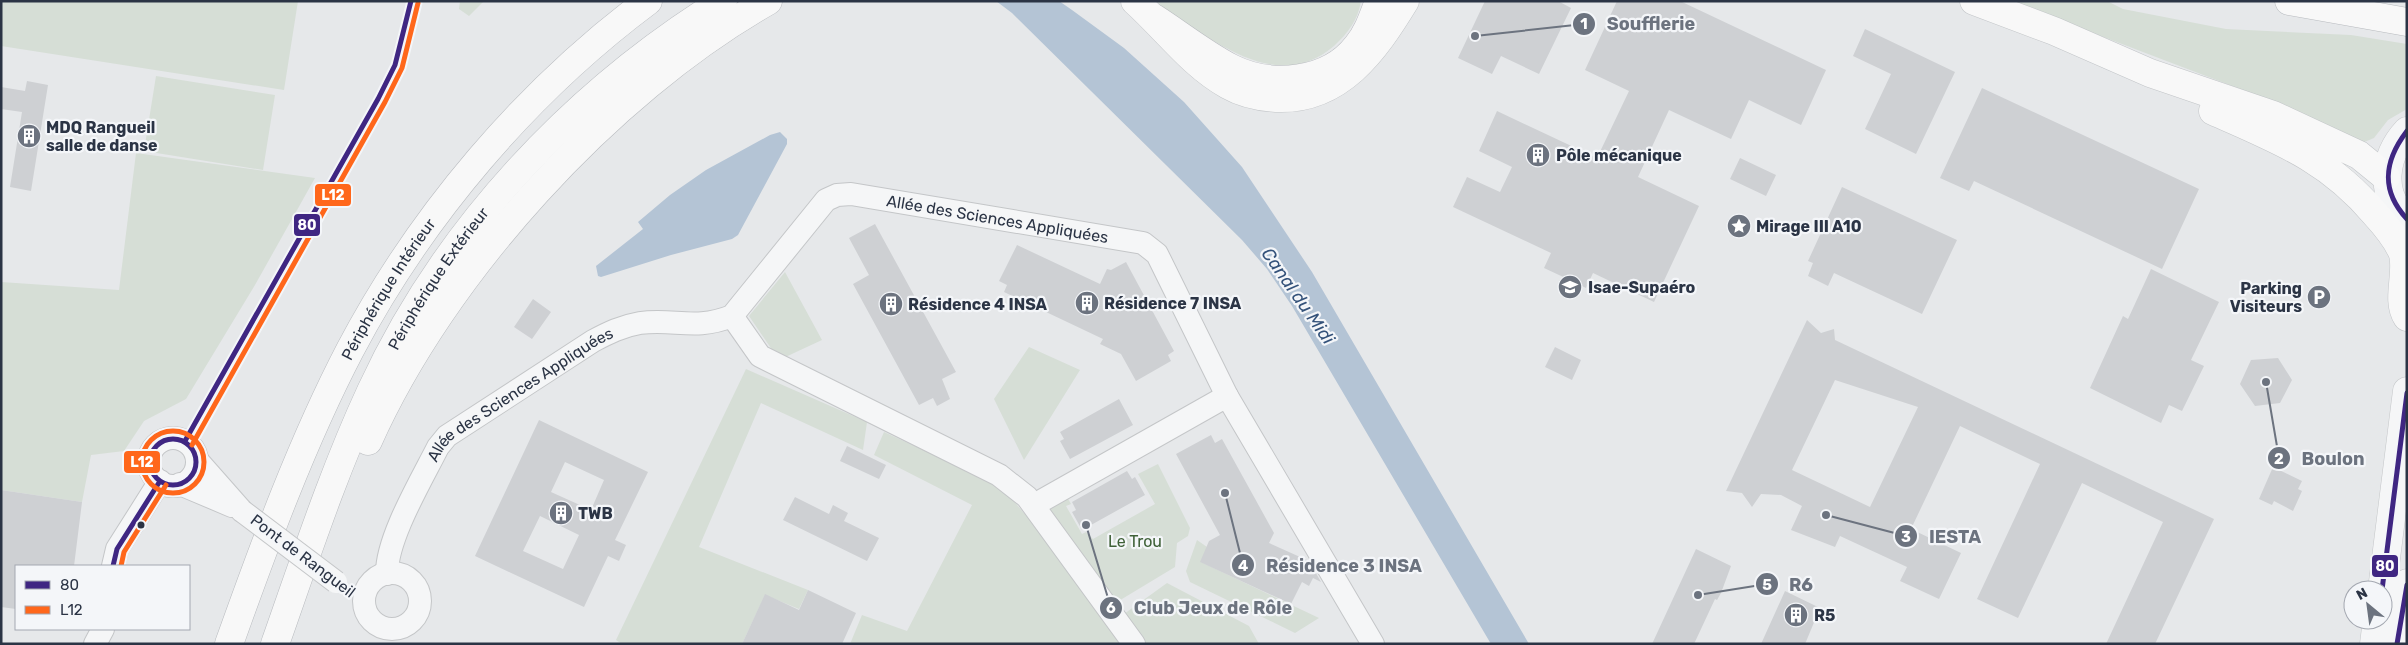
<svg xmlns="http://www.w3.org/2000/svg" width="2408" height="645" viewBox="0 0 2408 645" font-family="Rubik,sans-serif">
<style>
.green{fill:#d6ded6}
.water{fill:#b4c4d5}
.building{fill:#ced0d3;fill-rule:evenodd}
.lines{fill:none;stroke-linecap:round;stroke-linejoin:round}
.minor-casing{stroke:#c4c6c8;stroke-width:24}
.tertiary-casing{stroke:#c4c6c8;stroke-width:29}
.primary-casing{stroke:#c2c5c8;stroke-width:29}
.motorway-casing{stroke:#b8bbbf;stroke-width:29}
.minor{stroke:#f5f6f7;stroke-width:22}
.tertiary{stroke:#f5f6f7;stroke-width:28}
.primary{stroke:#f8f8f8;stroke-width:28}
.motorway{stroke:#f8f8f8;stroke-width:28}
.minor-bridge-casing{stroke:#c4c6c8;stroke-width:24;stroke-linecap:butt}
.minor-bridge{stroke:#f5f6f7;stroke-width:22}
.bus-1-casing{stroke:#f4f6f9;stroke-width:9}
.bus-2-casing{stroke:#f4f6f9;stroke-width:9}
.bus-1{stroke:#3f2682;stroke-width:5}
.bus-2{stroke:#ff671b;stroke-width:5}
.bus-dot{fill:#2b3445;stroke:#f4f6f9;stroke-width:2}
.labels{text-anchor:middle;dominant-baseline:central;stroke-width:4.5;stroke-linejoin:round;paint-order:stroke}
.poi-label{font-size:16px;font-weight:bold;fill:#2b3445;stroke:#f4f6f9;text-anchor:start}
.street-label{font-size:16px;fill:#2b3445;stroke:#f4f6f9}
.park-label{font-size:16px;fill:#3f6138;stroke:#f4f6f9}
.water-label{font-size:18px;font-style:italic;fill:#34527a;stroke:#f4f6f9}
.leader{fill:none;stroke:#6c737f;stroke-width:2}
.callout-dot{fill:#6c737f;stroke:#f4f6f9;stroke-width:2}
.mark-label{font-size:15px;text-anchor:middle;font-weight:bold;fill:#fff}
.callout-label{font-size:18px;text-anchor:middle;font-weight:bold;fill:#6c737f;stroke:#f4f6f9;stroke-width:4.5;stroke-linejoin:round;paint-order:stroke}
.line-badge{stroke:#f4f6f9;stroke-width:2}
.badge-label{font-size:14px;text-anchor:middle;font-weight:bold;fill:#fff}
</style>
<rect width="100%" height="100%" fill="#e6e8ea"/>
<path class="green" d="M1,1H298L284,90L1,46Z
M460,1H484L469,16L459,9Z
M1156,1H1361C1358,20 1348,33 1334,46C1277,95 1214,40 1164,9Z
M2009,1H2107L2123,9L2226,29L2351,35L2407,44V109L2388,120L2374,138L2362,143L2298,111Z
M156,76L275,95L263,170L144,151Z
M136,153L315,178L255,285L186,399L144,421L124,451L91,455L82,502L1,490V282L119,290Z
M785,272L822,340L779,360L749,316Z
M1029,347L1080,370L1024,460L994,399Z
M746,369L867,422L863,450L761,403L699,547L808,590L799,609L765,595L742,644H622L616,640Z
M884,432L982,477L1004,490L1044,536L1123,644H850L862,615L907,631L972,505L874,455Z
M1158,464L1190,528L1188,536L1177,543L1175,567L1117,602L1048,508L1067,497L1071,504L1066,506L1082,534L1086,532L1093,539L1155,504L1138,474Z
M1197,540L1207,547L1201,562L1319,618L1295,633L1190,582L1186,571Z
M1167,583L1249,626L1259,644H1146L1124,614Z"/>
<path class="water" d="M996,1H1059L1072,10L1124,48L1184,102L1242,167L1312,272L1529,644H1491L1292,306L1267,269L1242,240L1012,13Z
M780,132L787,139V144L738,235L732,239L671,255L601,277L598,276L596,266L643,229L638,222L670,195L706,170L770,135Z"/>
<path class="building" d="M1485,1H1558L1571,8L1539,74L1501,56L1492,74L1458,58Z
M1617,1H1680L1826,70L1801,125L1749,100L1731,139L1669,110L1638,177L1699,206L1654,302L1593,273L1586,288L1574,282L1544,268L1551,253L1453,207L1467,177L1500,192L1512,167L1479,151L1497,111L1597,158L1629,91L1585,70Z
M1865,29L1955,72L1916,154L1865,129L1891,74L1853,56Z
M27,81L48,85L31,191L10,187L22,112L1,109V87L25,91Z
M1982,88L2199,189L2162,269L1974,181L1969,191L1940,178Z
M1740,158L1776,175L1766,196L1730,179Z
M1842,187L1957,240L1922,314L1834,273L1828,286L1808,276L1813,263L1808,261Z
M875,224L956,372L942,379L950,399L937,406L933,398L919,405L853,284L869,275L849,238Z
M1017,245L1100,284L1107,269L1111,270L1126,262L1174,351L1168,355L1171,361L1136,381L1121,354L1100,344L1103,339L1004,292L1007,285L999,281Z
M2151,269L2219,302L2191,360L2204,366L2182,411L2169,405L2161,423L2090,388L2123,316L2128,319Z
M533,299L551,312L532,339L514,327Z
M1807,320L1821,333L1834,329L1835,340L2214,519L2155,644H2106L2163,522L2082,483L2018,618L1977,599L2040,464L1960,426L1911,529L1961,553L1939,599L1900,581L1907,567L1840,536L1835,547L1791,530L1802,506L1781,495L1761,494L1752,507L1742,493L1726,491ZM1835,380L1918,407L1870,507L1792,470Z
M1555,347L1581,360L1572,380L1545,367Z
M2278,358L2292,380L2280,403L2255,406L2240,384L2251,360Z
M1119,399L1133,425L1070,459L1060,441L1064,439L1060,432Z
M539,420L648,472L615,540L626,545L619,561L608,556L584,607L475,556ZM565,462L604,480L591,510L551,492ZM540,516L579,535L563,569L523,551Z
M1211,435L1215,443L1222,439L1274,533L1269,543L1309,561L1321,582L1313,578L1309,586L1302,582L1291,604L1200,562L1209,541L1220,535L1176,454Z
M847,446L886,465L879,479L840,461Z
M2273,467L2302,481L2298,489L2302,491L2293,511L2274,501L2272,505L2259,499Z
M1127,471L1132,479L1135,477L1145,495L1082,530L1072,512L1076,510L1072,502Z
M1,490L82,502L74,566H16V609L1,607Z
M795,497L829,514L833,505L848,513L844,521L879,538L867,561L783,520Z
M1696,549L1731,566L1721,593L1717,600L1715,599L1694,644H1652Z
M808,590L856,613L842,644H742L765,594L799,610Z
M1785,591L1820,608L1805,644H1761Z"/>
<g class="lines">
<g class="minor-casing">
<g id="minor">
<path d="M732,316L760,356L999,475L1027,497L1134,644"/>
<circle cx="173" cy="462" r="24"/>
<path d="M197,460L242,511"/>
<path d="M180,484L232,506"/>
<path d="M1034,505L1227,396"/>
<path d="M113,566L117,549L160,481"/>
<circle cx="392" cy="601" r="28"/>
<path id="s1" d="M387,574C386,539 422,479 438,447L447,436L593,341C608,333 622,326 640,323C674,318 695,331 732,316L826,200L837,195L851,194L1143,243L1157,254L1227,396L1373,644"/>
<path d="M95,644L103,629"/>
</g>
</g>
<g class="tertiary-casing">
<path id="tertiary" d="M2407,131C2384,156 2378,195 2407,219
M2382,590L2407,391
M2374,644L2377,620
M2397,644L2407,583"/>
</g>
<g class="primary-casing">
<path id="primary" d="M1135,1C1166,29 1192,65 1228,85C1242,93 1260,97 1276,98C1340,101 1375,50 1405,1
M1974,1L2054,31L2150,73L2273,115L2359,155L2386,177
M2213,111C2278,140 2328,158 2375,214C2386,226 2397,239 2403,254C2408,274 2396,300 2407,317"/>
</g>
<g class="motorway-casing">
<g id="motorway">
<path d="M2289,1L2407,22"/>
<path d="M1154,18C1179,34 1204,54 1231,68C1271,88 1329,83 1357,46C1368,33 1373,17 1379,1"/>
<path d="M368,441C443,273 608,92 768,1"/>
<path id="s2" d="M229,644C264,546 302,442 350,350C421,215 526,92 648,1"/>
<path id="s3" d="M275,644C305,559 333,473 371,391C445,230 573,94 723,1"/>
</g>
</g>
<use href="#minor" class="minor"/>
<use href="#tertiary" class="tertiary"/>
<use href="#primary" class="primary"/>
<use href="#motorway" class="motorway"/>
<g class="minor-bridge-casing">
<path id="minor-bridge" d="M242,511L336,582"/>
</g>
<use href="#minor-bridge" class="minor-bridge"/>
<g class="bus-1-casing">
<path id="bus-1" d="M2407,131C2384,161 2380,190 2407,219
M150 462a23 23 0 1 1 46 0a23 23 0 1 1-46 0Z
M185,441L378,99L395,65L411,1
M113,566L117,549L160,481
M2382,590L2407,393
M2397,644L2407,585"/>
</g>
<g class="bus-2-casing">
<path id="bus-2" d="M142 462a31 31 0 1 1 62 0a31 31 0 1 1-62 0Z
M192,445L385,102L402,68L418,3
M121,566L124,552L166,485"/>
</g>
<use href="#bus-1" class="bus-1"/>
<use href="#bus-2" class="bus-2"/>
</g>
<defs>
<g id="building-disc" transform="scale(1.25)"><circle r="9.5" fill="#6c737f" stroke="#f4f6f9"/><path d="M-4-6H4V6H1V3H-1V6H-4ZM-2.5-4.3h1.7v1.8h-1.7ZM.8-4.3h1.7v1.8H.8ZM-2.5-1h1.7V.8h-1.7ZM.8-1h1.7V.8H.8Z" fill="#fff"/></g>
<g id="sight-disc" transform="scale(1.25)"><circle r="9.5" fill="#6c737f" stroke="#f4f6f9"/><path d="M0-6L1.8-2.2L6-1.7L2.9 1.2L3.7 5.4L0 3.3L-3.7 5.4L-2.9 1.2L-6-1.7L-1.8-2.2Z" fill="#fff"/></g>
<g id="university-disc" transform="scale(1.25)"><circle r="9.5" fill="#6c737f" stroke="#f4f6f9"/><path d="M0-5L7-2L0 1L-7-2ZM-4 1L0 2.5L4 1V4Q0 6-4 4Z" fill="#fff"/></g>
<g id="parking-disc" transform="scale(1.25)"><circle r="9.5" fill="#6c737f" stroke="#f4f6f9"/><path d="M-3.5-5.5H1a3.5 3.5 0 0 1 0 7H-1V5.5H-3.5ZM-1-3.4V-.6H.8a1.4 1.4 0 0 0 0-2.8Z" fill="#fff"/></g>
</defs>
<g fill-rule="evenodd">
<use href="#building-disc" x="29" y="136"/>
<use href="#building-disc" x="1538" y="155"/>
<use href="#sight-disc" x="1739" y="226"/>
<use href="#university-disc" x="1570" y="287"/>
<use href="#parking-disc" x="2319" y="297"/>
<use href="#building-disc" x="1087" y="303"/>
<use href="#building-disc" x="891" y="304"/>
<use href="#building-disc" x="561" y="513"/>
<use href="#building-disc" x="1796" y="615"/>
</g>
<circle class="bus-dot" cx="141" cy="525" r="4.5"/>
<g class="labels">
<g class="poi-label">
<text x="46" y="127">MDQ Rangueil<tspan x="46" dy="18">salle de danse</tspan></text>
<text x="1556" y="155">Pôle mécanique</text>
<text x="1756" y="226">Mirage III A10</text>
<text x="1588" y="287">Isae-Supaéro</text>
<text x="2302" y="288" text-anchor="end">Parking<tspan x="2302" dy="18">Visiteurs</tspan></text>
<text x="1104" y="303">Résidence 7 INSA</text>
<text x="908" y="304">Résidence 4 INSA</text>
<text x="578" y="513">TWB</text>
<text x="1814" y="615">R5</text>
</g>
<g class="street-label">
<text stroke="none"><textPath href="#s1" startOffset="794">Allée des Sciences Appliquées</textPath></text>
<text stroke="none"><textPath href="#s3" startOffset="402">Périphérique Extérieur</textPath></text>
<text stroke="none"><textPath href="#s2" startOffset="390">Périphérique Intérieur</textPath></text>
<text stroke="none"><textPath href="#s1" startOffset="235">Allée des Sciences Appliquées</textPath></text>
<text transform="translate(303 556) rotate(37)">Pont de Rangueil</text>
</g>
<g class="park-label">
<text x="1135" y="541">Le Trou</text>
</g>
<g class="water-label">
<text transform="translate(1298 296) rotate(55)">Canal du Midi</text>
</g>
</g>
<path class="leader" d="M1475 36L1584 24M2266 382L2279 458M1826 515L1906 536M1225 493L1243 565M1698 595L1767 584M1086 525L1111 608"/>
<g class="callout-dot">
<circle cx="1475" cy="36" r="5"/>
<circle cx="2266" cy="382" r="5"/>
<circle cx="1826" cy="515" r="5"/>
<circle cx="1225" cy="493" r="5"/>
<circle cx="1698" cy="595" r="5"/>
<circle cx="1086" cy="525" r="5"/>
<circle cx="1584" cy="24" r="12"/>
<circle cx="2279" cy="458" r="12"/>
<circle cx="1906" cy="536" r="12"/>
<circle cx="1243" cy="565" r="12"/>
<circle cx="1767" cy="584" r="12"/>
<circle cx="1111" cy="608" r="12"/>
</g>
<g class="mark-label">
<text x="1584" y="29">1</text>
<text x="2279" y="464">2</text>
<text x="1906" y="542">3</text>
<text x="1243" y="571">4</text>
<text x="1767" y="590">5</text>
<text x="1111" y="613">6</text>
</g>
<g class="callout-label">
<text x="1651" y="30">Soufflerie</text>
<text x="2333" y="465">Boulon</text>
<text x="1955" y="543">IESTA</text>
<text x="1344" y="572">Résidence 3 INSA</text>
<text x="1801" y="591">R6</text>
<text x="1213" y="614">Club Jeux de Rôle</text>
</g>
<g class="line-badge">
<rect x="314" y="183" width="38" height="24" rx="5" fill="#ff671b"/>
<rect x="293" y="213" width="28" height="24" rx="5" fill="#3f2682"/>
<rect x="123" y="450" width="38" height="24" rx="5" fill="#ff671b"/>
<rect x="2371" y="554" width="28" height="24" rx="5" fill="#3f2682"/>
</g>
<g class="badge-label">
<text x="333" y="200">L12</text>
<text x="307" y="230">80</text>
<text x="142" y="467">L12</text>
<text x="2385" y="571">80</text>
</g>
<rect width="2408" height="645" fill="none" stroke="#2b3445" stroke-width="5"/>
<rect x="15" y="565" width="175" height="65" fill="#f4f6f9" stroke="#a4a8b1"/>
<rect x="25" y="581" width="25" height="8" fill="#3f2682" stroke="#a4a8b1"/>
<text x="60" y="590" font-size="15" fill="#2b3445">80</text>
<rect x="25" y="606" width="25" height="8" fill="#ff671b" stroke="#a4a8b1"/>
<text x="60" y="615" font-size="15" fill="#2b3445">L12</text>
<g transform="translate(2368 605) rotate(331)"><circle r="24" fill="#f4f6f9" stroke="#a4a8b1"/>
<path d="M0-4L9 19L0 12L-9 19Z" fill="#6c737f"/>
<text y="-8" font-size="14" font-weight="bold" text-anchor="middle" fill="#2b3445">N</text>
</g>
</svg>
